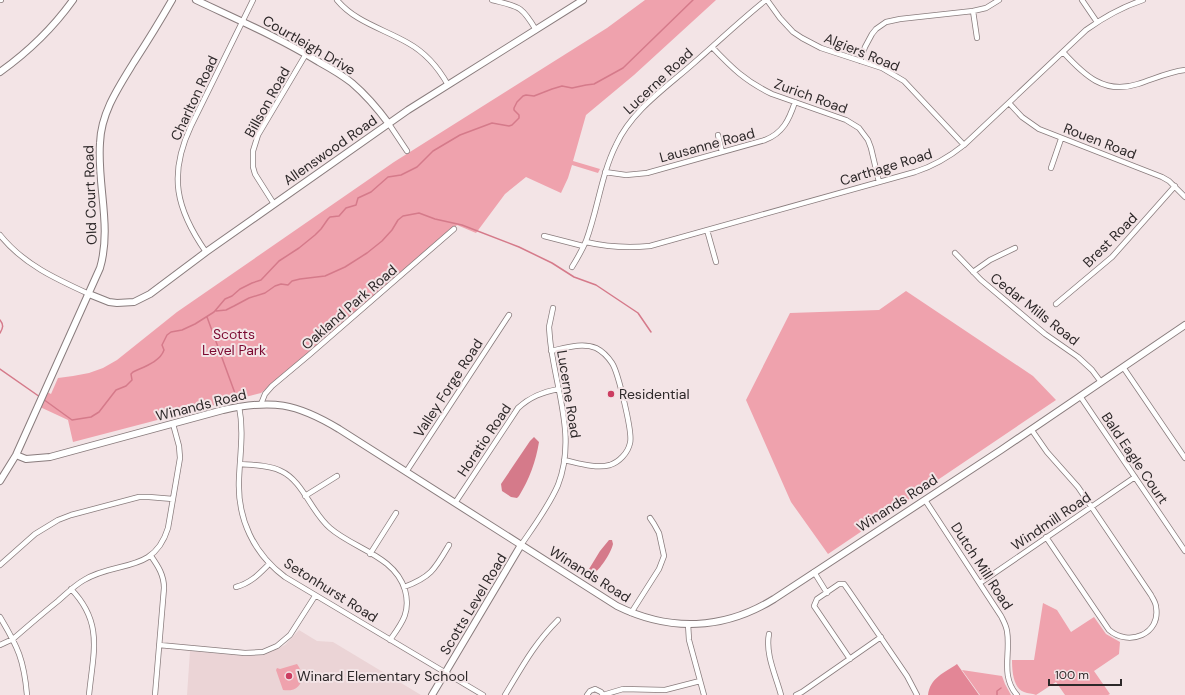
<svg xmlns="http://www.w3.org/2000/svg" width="1185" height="695" viewBox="0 0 1185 695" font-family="'DM Sans',sans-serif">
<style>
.built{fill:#ebd4d6}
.green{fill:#efa2ad}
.forest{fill:#e38696}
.water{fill:#d57a8a}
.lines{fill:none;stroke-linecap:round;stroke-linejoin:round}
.stream{stroke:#d57a8a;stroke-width:1.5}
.street-casing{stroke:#897c7d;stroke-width:6}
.secondary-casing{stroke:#897c7d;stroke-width:8}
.street{stroke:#fff;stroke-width:4.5}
.secondary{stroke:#fff;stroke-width:6}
.poi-dot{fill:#cc3d61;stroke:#f3e4e6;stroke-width:1.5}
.labels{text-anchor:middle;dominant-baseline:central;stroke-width:4;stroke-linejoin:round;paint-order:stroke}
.street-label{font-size:14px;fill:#2d2829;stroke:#f3e4e6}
.park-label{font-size:14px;fill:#7b0931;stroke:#f3e4e6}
.poi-label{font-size:14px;fill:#2d2829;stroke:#f3e4e6;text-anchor:start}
</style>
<rect width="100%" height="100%" fill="#f3e4e6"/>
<path class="built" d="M299,630L317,641L333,642L421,695H187L190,651L246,656L262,655L277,649L285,645Z"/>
<path class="green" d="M645,0H716L634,75L586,115L573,161L600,169L598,173L572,165L568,178L561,193L526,177L505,194L476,233L457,225L261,393L73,442L68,420L40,407L47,392L51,394L58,378L73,376L89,373L103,368L117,360L177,312L394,162L607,28Z
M906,291L1033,376L1056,400L828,554L791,502L746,400L790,313L879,310Z
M1043,603L1057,610L1071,632L1094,617L1106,634L1120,642L1119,654L1094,671L1110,694L1108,695H1065L1056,682L1036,695C1032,693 1028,694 1024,692C1013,688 1012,670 1012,660H1034Z
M297,664C307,677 301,693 283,690L276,670L277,668L280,669Z
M962,670L1002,676L1005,684L1011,695H980Z"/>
<path class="forest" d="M957,664L979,695H928C930,678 944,673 957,664Z"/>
<path class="water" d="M534,437L539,442C536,461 529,480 519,496L517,498L511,497L502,491L501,484L530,441Z
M609,540H612L613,544C611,553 600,570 592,575L590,574L589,569L600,551Z"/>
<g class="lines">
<path class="stream" d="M216,311L226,310L234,306L249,298L265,293L275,286L281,284L288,285L292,281L300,279L325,276L345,267L367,253L382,241L392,230L398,220L403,216L419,213L435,219L462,225L519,247L552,263L574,277L596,285L638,313L651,332
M207,317L236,396
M0,320C4,325 3,328 0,333
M0,369L40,397
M43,399L72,420L91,417L99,412L116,390L126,386L132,380L131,374L133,372C143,367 160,362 164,350L162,345L167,335L171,332L182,330L195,324L214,312L225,299L232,296L240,289L252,283L261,280L279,261L299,248L315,235L321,229L328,219L330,217L339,216L346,208L356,205L358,198L371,192L388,177L401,175L417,167L433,151L460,135L492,123L509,126L512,125L519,118V115L514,110V108L517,102L523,96L526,95L534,96L552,89L562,86L572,88L586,85L594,84L623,68L693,0
M997,695V691L1001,688"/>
<g class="street-casing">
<path id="street" d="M0,0H1
M337,0C355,22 384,29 408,43C426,53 438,67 448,85
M492,0C519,7 521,5 536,30
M767,0L780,18L793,32L802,38L821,48L882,68L904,81L964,145
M1082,0L1097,22
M973,11L977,38
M712,47C732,68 745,81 772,94L846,120L859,128L868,140L871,148L879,182
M1063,52C1084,75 1104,95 1138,84C1154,79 1168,72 1185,70
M860,61L865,47L872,34L876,29L886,22L900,19L973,11L986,8L999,0
M1009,103L1022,117L1039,129L1162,177L1169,181L1185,197
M389,124L407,151
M718,135L722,152
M1051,168L1061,139
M605,172L626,175L647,173L765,140C783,133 789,120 795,102
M274,204L255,174L253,167V151L258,135L306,54
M707,230L716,262
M0,235C23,264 56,279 89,294
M544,236L583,246
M586,242C607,247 628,248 650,246L915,172C934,166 949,157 964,145L1086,30C1104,17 1122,7 1143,0
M206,252C176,209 168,175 191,126L253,0
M955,253L981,280L1045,334L1078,357L1092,370L1101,382
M572,267C577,259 582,250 586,241C598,209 601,175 616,145C632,110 667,87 695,62C719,41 742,19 766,0
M973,272L990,260L1015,248
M1056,304L1112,257L1175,186
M551,351C565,348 582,342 596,348C602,351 608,357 612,363C618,372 633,433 630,443C628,453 619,462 610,465C596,469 578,463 564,460
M1123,367L1185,458
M1080,396L1185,551
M261,404L265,394L272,386L309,355L454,229
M239,406C244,431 240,454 239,479C237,519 254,554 285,577L483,695
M1031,429L1047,452L1078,487L1151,595C1153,599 1156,603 1156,607C1161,634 1129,647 1109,630L1046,537
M240,464C253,465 269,465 281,471C303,481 311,512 330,528C354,549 395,556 405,590C411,612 402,623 390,640
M406,472L509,315
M305,496L337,476
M925,500L1001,616C1003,620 1006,625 1007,631C1011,653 1000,676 1017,695
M455,503L518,408C530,397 542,392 559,389
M521,545C534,526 549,506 558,485C577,436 555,388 550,339L549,327L553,308
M370,554L396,513
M151,556C158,566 164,575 164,588L155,695
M0,565L35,534L58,520L71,515L139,497H149L173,499
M814,572L827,593
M980,583L1135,477
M236,587C251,583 259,574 269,564
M404,587C431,577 435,569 449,545
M71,589C104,623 93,653 89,695
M631,613L659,569L664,556L659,533L654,524L650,518
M0,617C18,647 24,660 27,695
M688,624L689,640L704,695
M769,634C765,654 776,676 781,695
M0,645L13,639C28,626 43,613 58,601C66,594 75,585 84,580C117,560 154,574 168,528L180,458L179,446L173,424
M159,645L245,653L263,652L277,646L290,635L315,596
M850,659L814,606L817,599L839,584H844L849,591L907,676L917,695
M505,695C522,667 534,644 558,620
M587,695L590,691L595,689L601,692L603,695
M603,695L623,689L665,690L700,681
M796,695L802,692L881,637"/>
</g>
<g class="secondary-casing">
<path id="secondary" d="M196,0C238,20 278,37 319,62C330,68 342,75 352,83C366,95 378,109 389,124
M0,72C28,52 53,28 73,0
M89,294L109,302L117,303L134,302L150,294L206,252L408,110L583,0
M16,455L26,459L50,457L223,410C272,399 296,403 339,429L617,606C670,632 724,630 774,599L1001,450L1185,325
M0,481L16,455L100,268C112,227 97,185 100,143C101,113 118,88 134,62C147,42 160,21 172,0
M432,695L521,545"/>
</g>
<use href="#street" class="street"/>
<use href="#secondary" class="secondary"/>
</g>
<g class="poi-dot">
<circle cx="611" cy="394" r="4"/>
<circle cx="289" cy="676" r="4"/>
</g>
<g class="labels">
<g class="street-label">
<text transform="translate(309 45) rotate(30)">Courtleigh Drive</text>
<text transform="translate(862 52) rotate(22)">Algiers Road</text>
<text transform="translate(658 81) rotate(-43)">Lucerne Road</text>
<text transform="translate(811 96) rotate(20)">Zurich Road</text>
<text transform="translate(194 98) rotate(-65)">Charlton Road</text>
<text transform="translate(267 102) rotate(-61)">Billson Road</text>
<text transform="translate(1100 141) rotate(21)">Rouen Road</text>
<text transform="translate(707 145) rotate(-15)">Lausanne Road</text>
<text transform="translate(330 150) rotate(-35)">Allenswood Road</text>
<text transform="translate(886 167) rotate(-17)">Carthage Road</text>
<text transform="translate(90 195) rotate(-92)">Old Court Road</text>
<text transform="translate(1110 240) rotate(-45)">Brest Road</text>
<text transform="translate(349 307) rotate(-41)">Oakland Park Road</text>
<text transform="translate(1035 309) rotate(38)">Cedar Mills Road</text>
<text transform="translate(448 388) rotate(-57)">Valley Forge Road</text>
<text transform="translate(569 394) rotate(81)">Lucerne Road</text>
<text transform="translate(201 405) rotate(-14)">Winands Road</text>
<text transform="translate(484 440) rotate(-56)">Horatio Road</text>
<text transform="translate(1135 458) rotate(56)">Bald Eagle Court</text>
<text transform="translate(897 503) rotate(-33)">Winands Road</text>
<text transform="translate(1051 521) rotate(-34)">Windmill Road</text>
<text transform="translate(982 566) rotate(57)">Dutch Mill Road</text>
<text transform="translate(590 574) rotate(32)">Winands Road</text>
<text transform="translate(331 590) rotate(32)">Setonhurst Road</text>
<text transform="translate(473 604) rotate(-59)">Scotts Level Road</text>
</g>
<g class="park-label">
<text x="234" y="334">Scotts<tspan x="234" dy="16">Level Park</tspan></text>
</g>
<g class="poi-label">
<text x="619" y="394">Residential</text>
<text x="297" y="676">Winard Elementary School</text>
</g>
</g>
<path d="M1049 679v6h72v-6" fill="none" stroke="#2d2829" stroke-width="2"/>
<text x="1055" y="679" font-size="12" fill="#2d2829" stroke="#f3e4e6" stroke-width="3" paint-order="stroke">100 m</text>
</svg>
